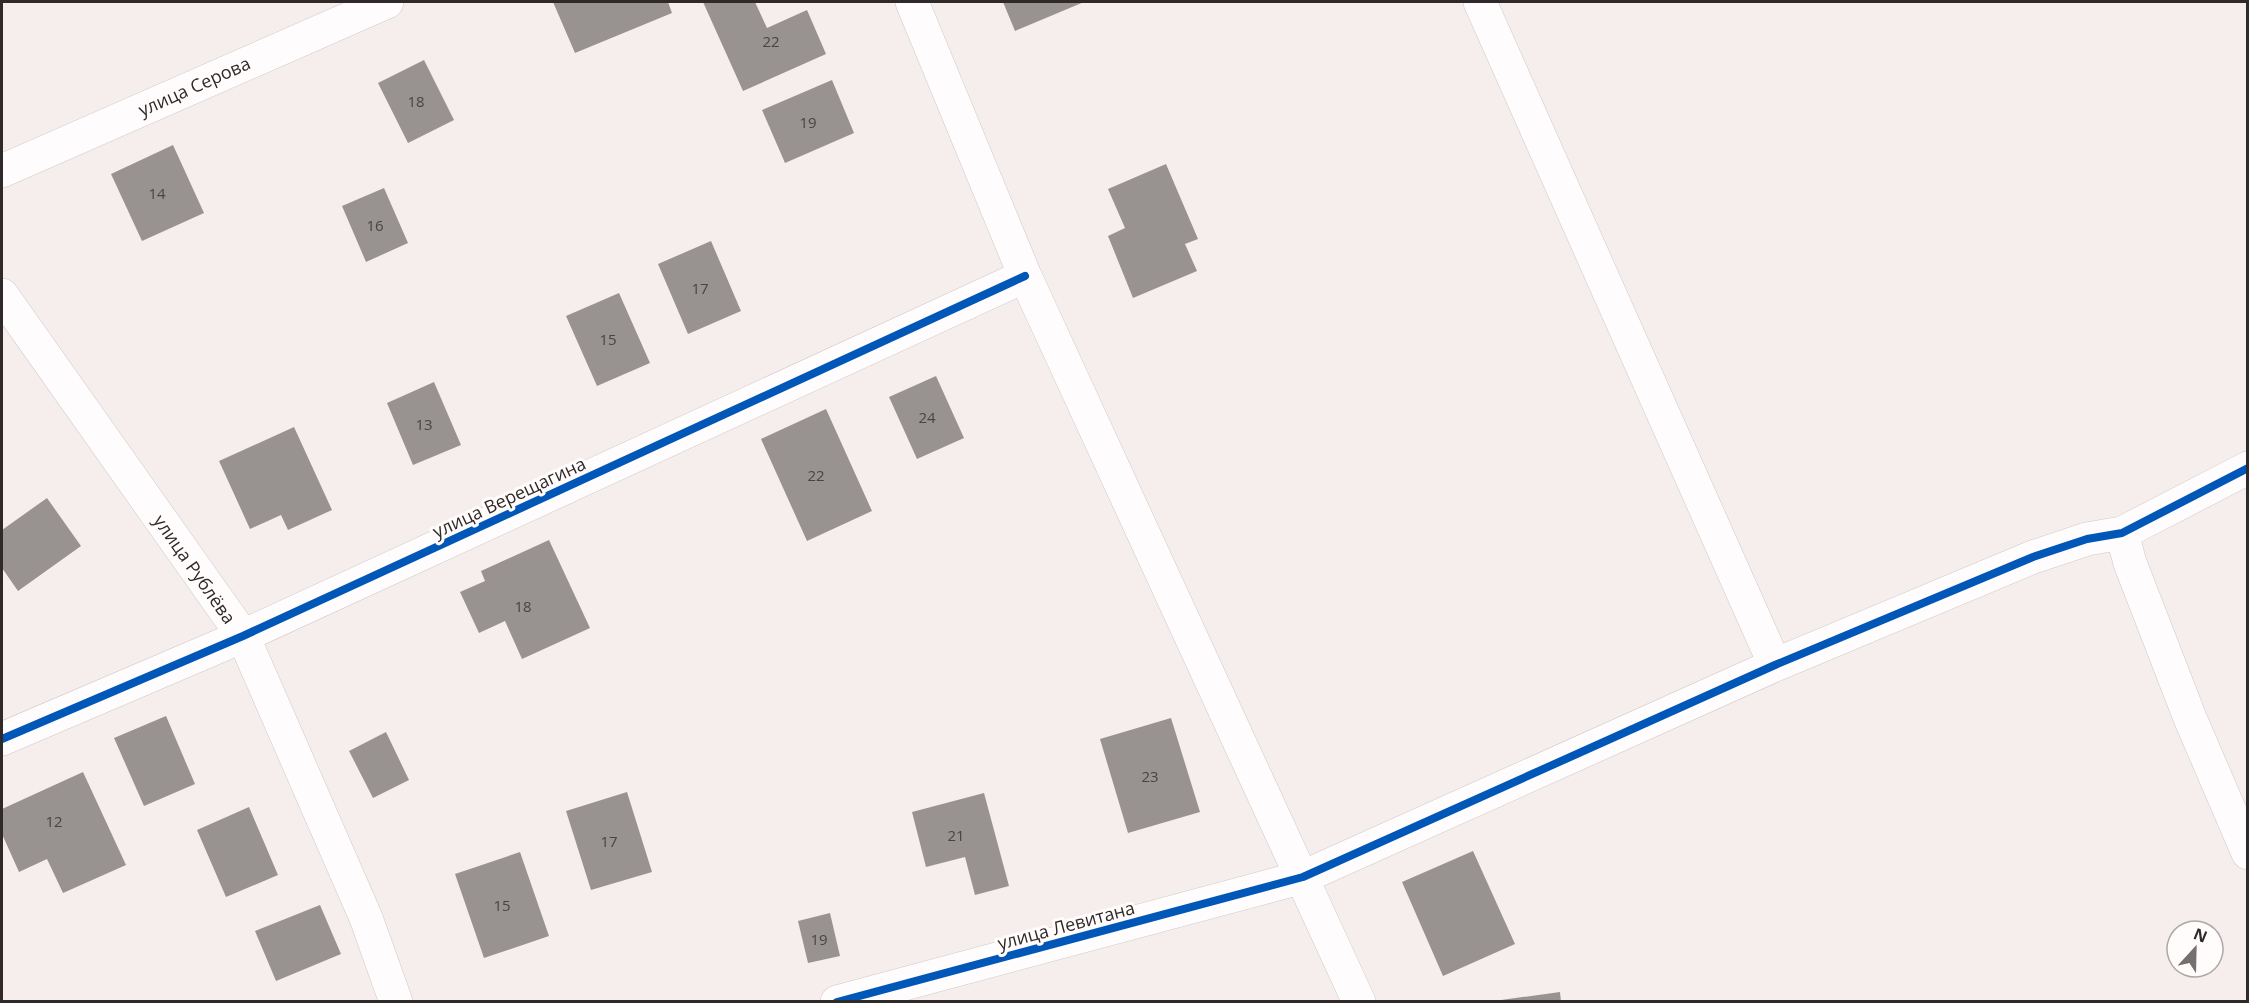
<svg xmlns="http://www.w3.org/2000/svg" width="2249" height="1003" viewBox="0 0 2249 1003" font-family="'Open Sans',sans-serif">
<style>
.building{fill:#989391}
.lines{fill:none;stroke-linecap:round;stroke-linejoin:round}
.minor-casing{stroke:#cfc9c8;stroke-width:34}
.minor{stroke:#fefcfc;stroke-width:33}
.cycleway-casing{stroke:#fffcfb;stroke-width:11}
.cycleway{stroke:#0057b8;stroke-width:8}
.labels{text-anchor:middle;dominant-baseline:central;stroke-width:6;stroke-linejoin:round;paint-order:stroke}
.number-label{font-size:15px;fill:#494443}
.street-label{font-size:18px;fill:#2f2a29;stroke:#fffcfb}
</style>
<rect width="100%" height="100%" fill="#f6eeec"/>
<path class="building" d="M553,2H668L672,13L575,53Z
M703,2H755L767,28L807,10L826,54L743,91Z
M1003,2H1084L1015,31Z
M424,60L454,120L408,143L378,83Z
M832,80L854,133L785,163L762,110Z
M173,145L204,213L142,241L111,174Z
M1166,164L1198,239L1185,244L1197,271L1133,298L1108,236L1125,228L1108,189Z
M384,188L408,243L366,262L342,206Z
M711,241L741,311L688,334L658,264Z
M619,293L650,363L597,386L566,316Z
M936,376L964,438L917,459L889,397Z
M434,382L461,445L413,465L387,403Z
M826,409L872,511L807,541L761,439Z
M294,427L332,510L288,530L281,515L250,529L219,461Z
M47,498L81,546L18,591L2,568V530Z
M549,540L590,628L522,659L505,621L479,633L460,592L485,581L481,571Z
M166,716L195,784L144,806L114,738Z
M1171,718L1200,812L1128,833L1100,739Z
M386,732L409,780L373,798L349,751Z
M83,772L126,865L63,893L47,859L19,872L2,834V809Z
M627,792L652,872L591,890L566,811Z
M984,793L1009,886L975,895L965,857L926,867L912,812Z
M249,807L278,875L226,897L197,830Z
M1473,851L1515,944L1443,976L1402,882Z
M520,852L549,936L484,958L455,874Z
M320,905L341,954L276,981L255,931Z
M830,913L840,956L808,963L798,921Z
M1560,992L1561,1002H1501V1000Z"/>
<g class="lines">
<g class="minor-casing">
<path id="minor" d="M912,2L1025,276L1359,1002
M1480,2L1775,665
M2,171L387,2
M2,295L243,636L366,918L396,1002
M2122,533L2130,563L2190,718L2248,853
M2,739L243,636L1025,276
M837,1002L1303,877L1775,665L2033,557L2087,539L2122,533L2248,468"/>
</g>
<use href="#minor" class="minor"/>
<g class="cycleway-casing">
<path id="cycleway" d="M2,739L243,636L1025,276
M837,1002L1303,877L1775,665L2033,557L2087,539L2122,533L2248,468"/>
</g>
<use href="#cycleway" class="cycleway"/>
</g>
<g class="labels">
<g class="number-label">
<text x="771" y="41">22</text>
<text x="416" y="101">18</text>
<text x="808" y="122">19</text>
<text x="157" y="193">14</text>
<text x="375" y="225">16</text>
<text x="700" y="288">17</text>
<text x="608" y="339">15</text>
<text x="927" y="417">24</text>
<text x="424" y="424">13</text>
<text x="816" y="475">22</text>
<text x="523" y="606">18</text>
<text x="1150" y="776">23</text>
<text x="54" y="821">12</text>
<text x="956" y="835">21</text>
<text x="609" y="841">17</text>
<text x="502" y="905">15</text>
<text x="819" y="939">19</text>
</g>
<g class="street-label">
<text transform="translate(194 86) rotate(-24)">улица Серова</text>
<text transform="translate(509 497) rotate(-25)">улица Верещагина</text>
<text transform="translate(195 569) rotate(55)">улица Рублёва</text>
<text transform="translate(1066 925) rotate(-15)">улица Левитана</text>
</g>
</g>
<rect width="2249" height="1003" fill="none" stroke="#2f2a29" stroke-width="6"/>
<g transform="translate(2195 949) rotate(22)"><circle r="28" fill="#fffcfb" stroke="#aca8a7" stroke-width="1.5"/>
<path d="M0-4.5L10 22L0 15L-10 22Z" fill="#756f6d"/>
<text y="-9" font-size="16" font-weight="bold" text-anchor="middle" fill="#2f2a29">N</text>
</g>
</svg>
